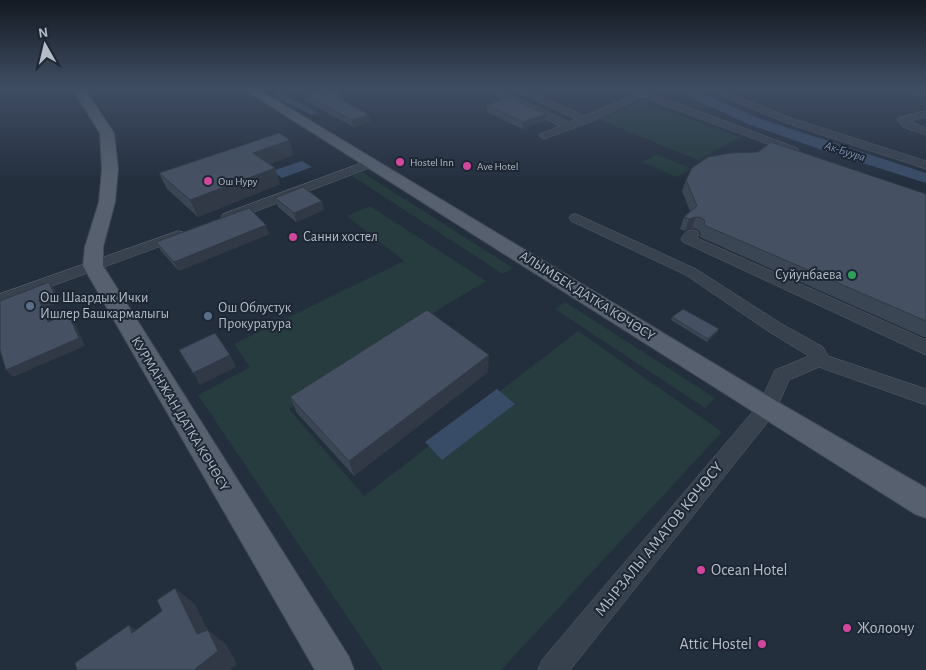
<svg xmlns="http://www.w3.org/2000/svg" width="926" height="670" viewBox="0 0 926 670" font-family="'Alegreya Sans',sans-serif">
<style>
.green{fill:#263c3f}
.water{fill:#394c67}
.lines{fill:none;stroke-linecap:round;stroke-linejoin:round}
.canal{fill:#394c67;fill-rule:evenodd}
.river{fill:#394c67;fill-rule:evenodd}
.minor-casing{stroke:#565f6c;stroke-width:1}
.major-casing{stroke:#414a57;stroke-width:2}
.minor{fill:#38414e;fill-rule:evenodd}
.major{fill:#56606e;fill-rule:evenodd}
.wall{fill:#3b4654}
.shaded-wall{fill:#303945}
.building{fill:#455162;stroke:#303945}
.hotel-dot{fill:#d1479c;stroke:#1d2633;stroke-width:2}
.leisure-dot{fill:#2e9e5b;stroke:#1d2633;stroke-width:2}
.service-dot{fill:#5c6f8a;stroke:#1d2633;stroke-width:2}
.labels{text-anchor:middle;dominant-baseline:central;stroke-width:4;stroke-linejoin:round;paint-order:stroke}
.far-poi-label{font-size:11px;fill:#b4bcc9;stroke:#1d2633;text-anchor:start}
.far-water-label{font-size:12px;font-style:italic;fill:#7c92b1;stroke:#1d2633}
.poi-label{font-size:14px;fill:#b4bcc9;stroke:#1d2633;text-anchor:start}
.street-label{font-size:14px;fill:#b4bcc9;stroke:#1d2633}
.near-street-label{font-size:16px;fill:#b4bcc9;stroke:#1d2633}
.near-poi-label{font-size:16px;fill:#b4bcc9;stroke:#1d2633;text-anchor:start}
</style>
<rect width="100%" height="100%" fill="#242f3e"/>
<path class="green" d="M641,101L740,137L698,160L598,119Z
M657,154L691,169L676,177L642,162Z
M362,172L513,268L503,274L352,176Z
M370,206L486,281L449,303L289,409L364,496L578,331L722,432L501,670H383L198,395L250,367L234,344L404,261L347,216Z
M565,302L715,398L705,408L555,309Z"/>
<path class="water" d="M302,161L312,167L282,178L272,171Z
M497,389L515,404L442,460L425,442Z"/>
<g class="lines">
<path class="canal" d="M275,93H281L319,113L312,115L275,97Z"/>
<path class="river" d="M675,88H691L758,118L926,173V183L825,151L748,124L677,91Z"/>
<g class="minor-casing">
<path id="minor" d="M489,88H501L499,90L569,122L576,119L510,88H522L585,116L634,94L624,88C632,88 640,90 647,88L652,91L650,93L797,148L799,150L793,153L789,152L642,97L590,122L544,139L539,136L540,134L560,126L488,92L486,90Z
M703,88H716L794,119L926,161V169L786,123Z
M900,88H913L926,92V98Z
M926,111V117L909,121L926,128V135L903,127L897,120L898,118Z
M373,159L379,163L377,165L233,220H223L221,217L223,214Z
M576,214L696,269L780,323L823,347L828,356L926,389V405L819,367L789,380L774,414L570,670H538L542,660L760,403L775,370L809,356L768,331L686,275L571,221L569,218L571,215Z
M692,230L697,231L699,234L697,238L926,340V355L683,242L681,239C684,234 686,231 692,230Z
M178,231L183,232L185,235L183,238L0,305V294Z"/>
</g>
<g class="major-casing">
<path id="major" d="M72,88H84L114,133L118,169L115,202L103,247V266L349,657L354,670H315L83,266L85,247L99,202L102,169L100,133Z
M242,88H256L776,401L926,488V518L915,514Z"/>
</g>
<use href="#minor" class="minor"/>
<use href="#major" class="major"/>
</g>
<path class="wall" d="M304,94L343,96L344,101L369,115L370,122L353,127L306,101Z
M487,105L545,121L522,129L487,112Z
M293,155L270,164L275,168L280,184L198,217L167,189L159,173Z
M686,180L926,194V338L700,237L701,233L697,229L692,228L685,231L680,229L684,217L690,211L682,191Z
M275,198L324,210L296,222L278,207Z
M269,234L179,271L161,251L156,242Z
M672,317L719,329L718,332L707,342L671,320Z
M488,372L354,476L297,413L290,397Z"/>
<path class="shaded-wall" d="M343,96L344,103L338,98Z
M546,114L545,121L522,129L523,122Z
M369,115L370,122L353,127L352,120Z
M290,140L293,155L258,168L253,153Z
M275,168L280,184L198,217L190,200Z
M322,201L324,210L296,222L294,213Z
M696,217L692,228L685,231L689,219Z
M266,225L269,234L179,271L174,262Z
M49,282L55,290L60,302L45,308L54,330L48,322L39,300Z
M68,314L74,321L85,346L13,377L6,370Z
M719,329L718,332L707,342L708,339Z
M230,355L236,367L200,385L193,373Z
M489,355L488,372L354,476L349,461Z
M175,588L195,604L216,648L197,634Z
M129,625L153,640L132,633Z
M208,630L226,644L237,664L230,670H194Z"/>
<path class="building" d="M324,88H326L343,96L338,98L369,115L352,120L304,94Z
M511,98L546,114L523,122L487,105Z
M279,133L290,140L253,153L275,168L190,200L159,173Z
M771,142L926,194V321L704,225L705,221L702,218L696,217L689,219L684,217L697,206L686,180L692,168L708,157L731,153L758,152Z
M303,187L322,201L294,213L275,198Z
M249,208L266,225L174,262L156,242Z
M49,282L54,294L39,300L48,322L68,314L79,338L6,370L0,350V301Z
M683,309L719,329L708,339L672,317Z
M427,310L489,355L349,461L290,397Z
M215,333L230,355L193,373L179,350Z
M175,588L197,634L208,630L218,651L194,670H77L75,663L129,625L132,633L162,611L157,600Z"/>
<linearGradient id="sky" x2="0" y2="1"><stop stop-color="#141a22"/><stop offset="0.48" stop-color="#3f4d63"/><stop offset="1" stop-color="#3f4d63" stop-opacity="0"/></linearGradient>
<rect width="926" height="182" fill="url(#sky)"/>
<g class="hotel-dot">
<circle cx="400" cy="162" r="5"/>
<circle cx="467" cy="166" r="5"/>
<circle cx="208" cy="181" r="5"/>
<circle cx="293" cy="237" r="5"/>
<circle cx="701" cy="570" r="5"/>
<circle cx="847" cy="628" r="5"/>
<circle cx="762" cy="644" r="5"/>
</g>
<circle class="leisure-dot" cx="852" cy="275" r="5"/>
<g class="service-dot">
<circle cx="30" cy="306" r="5"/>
<circle cx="208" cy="316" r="5"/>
</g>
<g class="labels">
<g class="far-poi-label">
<text x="410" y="162">Hostel Inn</text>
<text x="477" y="166">Ave Hotel</text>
<text x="218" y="181">Ош Нуру</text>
</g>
<g class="far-water-label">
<text transform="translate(845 151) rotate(18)">Ак-Буура</text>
</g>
<g class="poi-label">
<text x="303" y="237">Санни хостел</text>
<text x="842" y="275" text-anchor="end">Суйунбаева</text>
<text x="40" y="298">Ош Шаардык Ички<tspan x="40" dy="16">Ишлер Башкармалыгы</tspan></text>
<text x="218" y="308">Ош Облустук<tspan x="218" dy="16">Прокуратура</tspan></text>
</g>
<g class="street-label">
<text transform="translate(587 296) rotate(32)">АЛЫМБЕК ДАТКА КӨЧӨСҮ</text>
<text transform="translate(180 414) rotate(59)">КУРМАНЖАН ДАТКА КӨЧӨСҮ</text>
</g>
<g class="near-street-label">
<text transform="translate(659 539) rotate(-51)">МЫРЗАЛЫ АМАТОВ КӨЧӨСҮ</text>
</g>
<g class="near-poi-label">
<text x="711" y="570">Ocean Hotel</text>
<text x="857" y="628">Жолоочу</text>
<text x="752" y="644" text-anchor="end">Attic Hostel</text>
</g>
</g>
<g transform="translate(45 45) rotate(352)" stroke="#1d2633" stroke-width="4" paint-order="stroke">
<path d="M0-4L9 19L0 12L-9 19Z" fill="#b4bcc9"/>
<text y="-8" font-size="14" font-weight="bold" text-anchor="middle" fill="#b4bcc9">N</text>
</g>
</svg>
